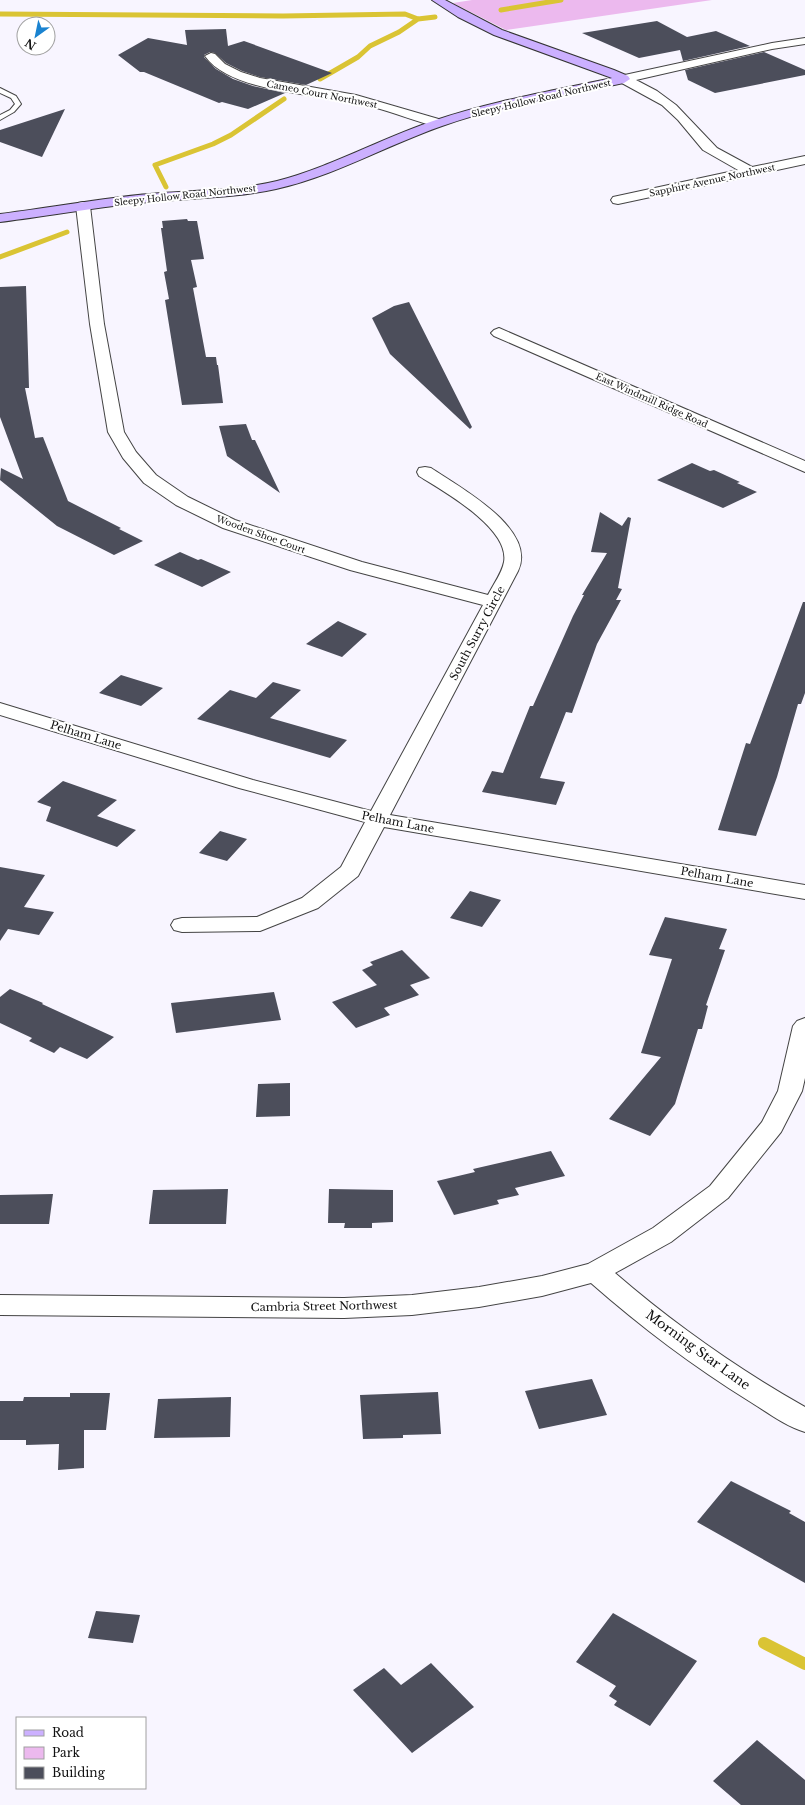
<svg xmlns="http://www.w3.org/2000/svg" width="805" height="1805" viewBox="0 0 805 1805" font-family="'Libre Baskerville',serif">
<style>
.green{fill:#ecb9ee}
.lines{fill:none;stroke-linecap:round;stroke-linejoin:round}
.stream-far1{stroke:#dac434;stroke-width:5}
.stream{stroke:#dac434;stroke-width:12}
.building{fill:#4c4e5b}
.lane-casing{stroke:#444;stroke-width:2}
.street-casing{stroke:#444;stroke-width:2}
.secondary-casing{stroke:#333;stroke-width:2}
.lane{fill:#fff;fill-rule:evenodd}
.street{fill:#fff;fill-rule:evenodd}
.secondary{fill:#ccb0ff;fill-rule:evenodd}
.labels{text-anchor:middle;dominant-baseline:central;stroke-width:4;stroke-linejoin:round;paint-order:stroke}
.far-street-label{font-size:9px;fill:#111;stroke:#fff}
.street-label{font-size:11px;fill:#111;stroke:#fff}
.near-street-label{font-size:13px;fill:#111;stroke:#fff}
</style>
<rect width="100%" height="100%" fill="#f8f5ff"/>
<path class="green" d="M472,0H712L506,30L453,3Z"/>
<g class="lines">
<path class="stream-far1" d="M501,10L561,0
M0,14L283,16L405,14L418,19L435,17
M320,79L358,57L370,46L399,32L418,19
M166,187L155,165L213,144L231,135L284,99
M0,257L67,232"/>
<path class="stream" d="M764,1643L805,1664"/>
</g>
<path class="building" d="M657,21L687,37L716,31L750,46L683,61L680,50L639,58L582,33Z
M226,29L228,46L244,41L332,73L306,85L260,77L242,71L226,63L215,53L210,52L204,55V57L216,69L233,79L253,86L285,93L248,109L222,102L219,103L144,72H140L118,55L148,38L187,45L185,30Z
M764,52L805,70V75L715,93L688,80L685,70Z
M65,109L42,157L0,142V130Z
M187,219L188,221H197L204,259L191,260L197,287L193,288L206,357H216L217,365H218L223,403L182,405L165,300L169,299L164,272L167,271L161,228H163L162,221Z
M26,286L29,388H25L35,438L43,437L68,501L121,528L119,529L143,541L114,555L57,526L0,480L1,468L23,479L0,417V287Z
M409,302L472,427L470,429L390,354L372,318L394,306Z
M246,424L252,440H255L280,493L227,456L219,426Z
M692,463L710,471L714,470L740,482L737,483L757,492L723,508L657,480Z
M600,512L622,526L628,517L631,518L618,588L622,589L616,600H621L597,644L572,713L566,712L540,778L565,782L556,805L482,792L492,771L503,773L530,706H533L573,616L584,595H582L607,553L591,552Z
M180,552L198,560L201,559L231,572L202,587L154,565Z
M803,602H805V693L801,704H798L777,777L756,836L718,830L746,743L750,744Z
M338,621L367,634L342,657L306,644Z
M121,675L163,688L141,706L99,693Z
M273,682L301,690L270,718L347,740L330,758L197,719L230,690L256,698Z
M63,781L117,800L97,816L136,830L117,847L46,821L51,807L37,802Z
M220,831L247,839L227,861L199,853Z
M0,867L45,875L24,907L54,912L39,935L8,929L0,941Z
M470,891L501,900L482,927L450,918Z
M665,917L727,929L719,949L725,950L706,1005L708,1006L702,1029H698L675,1104L650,1136L609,1119L661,1057L641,1053L672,959L649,955Z
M402,950L430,978L410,985L419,995L384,1008L390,1015L356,1028L332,1002L377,985L362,970L373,965L370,962Z
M10,989L43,1003L42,1004L114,1037L87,1059L60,1047L54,1053L29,1041L32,1038L0,1023V997Z
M274,992L281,1020L176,1033L171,1003Z
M290,1083V1116L256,1117L258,1084Z
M551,1151L565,1176L515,1188L519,1195L497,1200L499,1204L454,1215L437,1181L475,1172L473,1169Z
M228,1189L226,1224H149L153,1190Z
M329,1189L393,1190V1222L372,1223V1228H344L345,1223H328Z
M53,1194L49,1224H0V1195Z
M592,1379L607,1415L539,1429L525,1391Z
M438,1392L441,1434L403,1435V1438L363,1439L360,1395Z
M70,1393H110L106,1430H84V1468L58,1470L59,1444L26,1445V1440H0V1401H23L24,1397H70Z
M231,1397L230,1437L154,1438L158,1399Z
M731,1481L791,1511L789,1513L805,1522V1583L697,1522Z
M96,1611L140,1615L133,1643L88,1638Z
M613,1613L697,1661L650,1726L614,1705L617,1701L609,1696L616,1686L576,1662Z
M431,1663L474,1707L412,1753L353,1690L384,1668L401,1685Z
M757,1740L805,1780V1805H741L713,1781Z"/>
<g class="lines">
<g class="lane-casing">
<path id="lane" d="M0,88L16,96L21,104L14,112L0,120V115L10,110L15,104L11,98L0,93Z"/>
</g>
<g class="street-casing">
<path id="street" d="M805,38V44L772,49L636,80L657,91L676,105L717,148L752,167L805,156V164L618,204L613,203L611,200L613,197L738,170L703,150L678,120L662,105L620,82L618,79L620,76L772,43Z
M211,53L215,54L225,64L241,72L260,78L356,95L442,120L444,123L438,127C410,120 384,108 356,103C316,94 230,92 205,56Z
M83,202L88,203L90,206L104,324L124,432L136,452L156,475L188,497L235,520L362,562L488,595C493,585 502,573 504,562C510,528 443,491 419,476L417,472L419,468L425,467L431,468C459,487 538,529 518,571L390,815L805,885V899L384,827L358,876L318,908L260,931L182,932L174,930L171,925L174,920L182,918L257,917L302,898L341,867L365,822L239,788L0,715V703L253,780L371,811L483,605L350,570L223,528L176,505L144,483L123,458L108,432L90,324L76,206L78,203Z
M499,328L805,461V472L494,336L491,333L494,330Z
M805,1018V1078L802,1091L781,1132L728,1198L671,1242L615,1273C674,1324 738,1369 805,1407V1432C785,1426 767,1412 749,1401C693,1366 641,1327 591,1283L542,1296L479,1307L412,1315L344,1318L0,1315V1295L344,1298L412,1295L479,1287L542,1276L588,1264L653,1228L710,1186L762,1122L778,1091L793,1026L797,1021Z"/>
</g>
<g class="secondary-casing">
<path id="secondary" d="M432,0H445L502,30L614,70L628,76L630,79L624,83C563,96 501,105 442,126C385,146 334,176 276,189C231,199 184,198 138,203C92,208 46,216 0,222V214C46,208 92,200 138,195C184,190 232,192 277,181C331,167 380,139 433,121C491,101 552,91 612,78L494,35L458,17Z"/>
</g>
<use href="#lane" class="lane"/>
<use href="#street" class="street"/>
<use href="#secondary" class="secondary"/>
</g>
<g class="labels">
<g class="far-street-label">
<text transform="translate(322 94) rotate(11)">Cameo Court Northwest</text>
<text transform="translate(541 98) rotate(-13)">Sleepy Hollow Road Northwest</text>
<text transform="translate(712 180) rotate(-12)">Sapphire Avenue Northwest</text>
<text transform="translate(185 195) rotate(-6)">Sleepy Hollow Road Northwest</text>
<text transform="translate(652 400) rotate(24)">East Windmill Ridge Road</text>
<text transform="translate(261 534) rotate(20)">Wooden Shoe Court</text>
</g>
<g class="street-label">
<text transform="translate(477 633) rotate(-62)">South Surry Circle</text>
<text transform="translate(86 735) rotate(17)">Pelham Lane</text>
<text transform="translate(398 822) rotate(11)">Pelham Lane</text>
<text transform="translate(717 877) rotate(10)">Pelham Lane</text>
<text transform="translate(324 1306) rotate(-1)">Cambria Street Northwest</text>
</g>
<g class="near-street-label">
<text transform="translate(698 1350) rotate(36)">Morning Star Lane</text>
</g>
</g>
<rect x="16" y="1717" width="130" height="72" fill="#ffffff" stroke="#a0a0a0"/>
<rect x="24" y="1730" width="20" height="6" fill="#ccb0ff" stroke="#a0a0a0"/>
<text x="52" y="1737" font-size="12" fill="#111111">Road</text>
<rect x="24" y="1747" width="20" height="12" fill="#ecb9ee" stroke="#a0a0a0"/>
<text x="52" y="1757" font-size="12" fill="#111111">Park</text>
<rect x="24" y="1767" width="20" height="12" fill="#4c4e5b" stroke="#a0a0a0"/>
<text x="52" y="1777" font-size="12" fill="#111111">Building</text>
<g transform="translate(36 36) rotate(213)"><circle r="19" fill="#ffffff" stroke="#a0a0a0"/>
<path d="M0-3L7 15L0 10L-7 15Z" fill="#1a83d0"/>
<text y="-6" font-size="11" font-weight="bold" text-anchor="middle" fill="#111111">N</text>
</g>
</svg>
